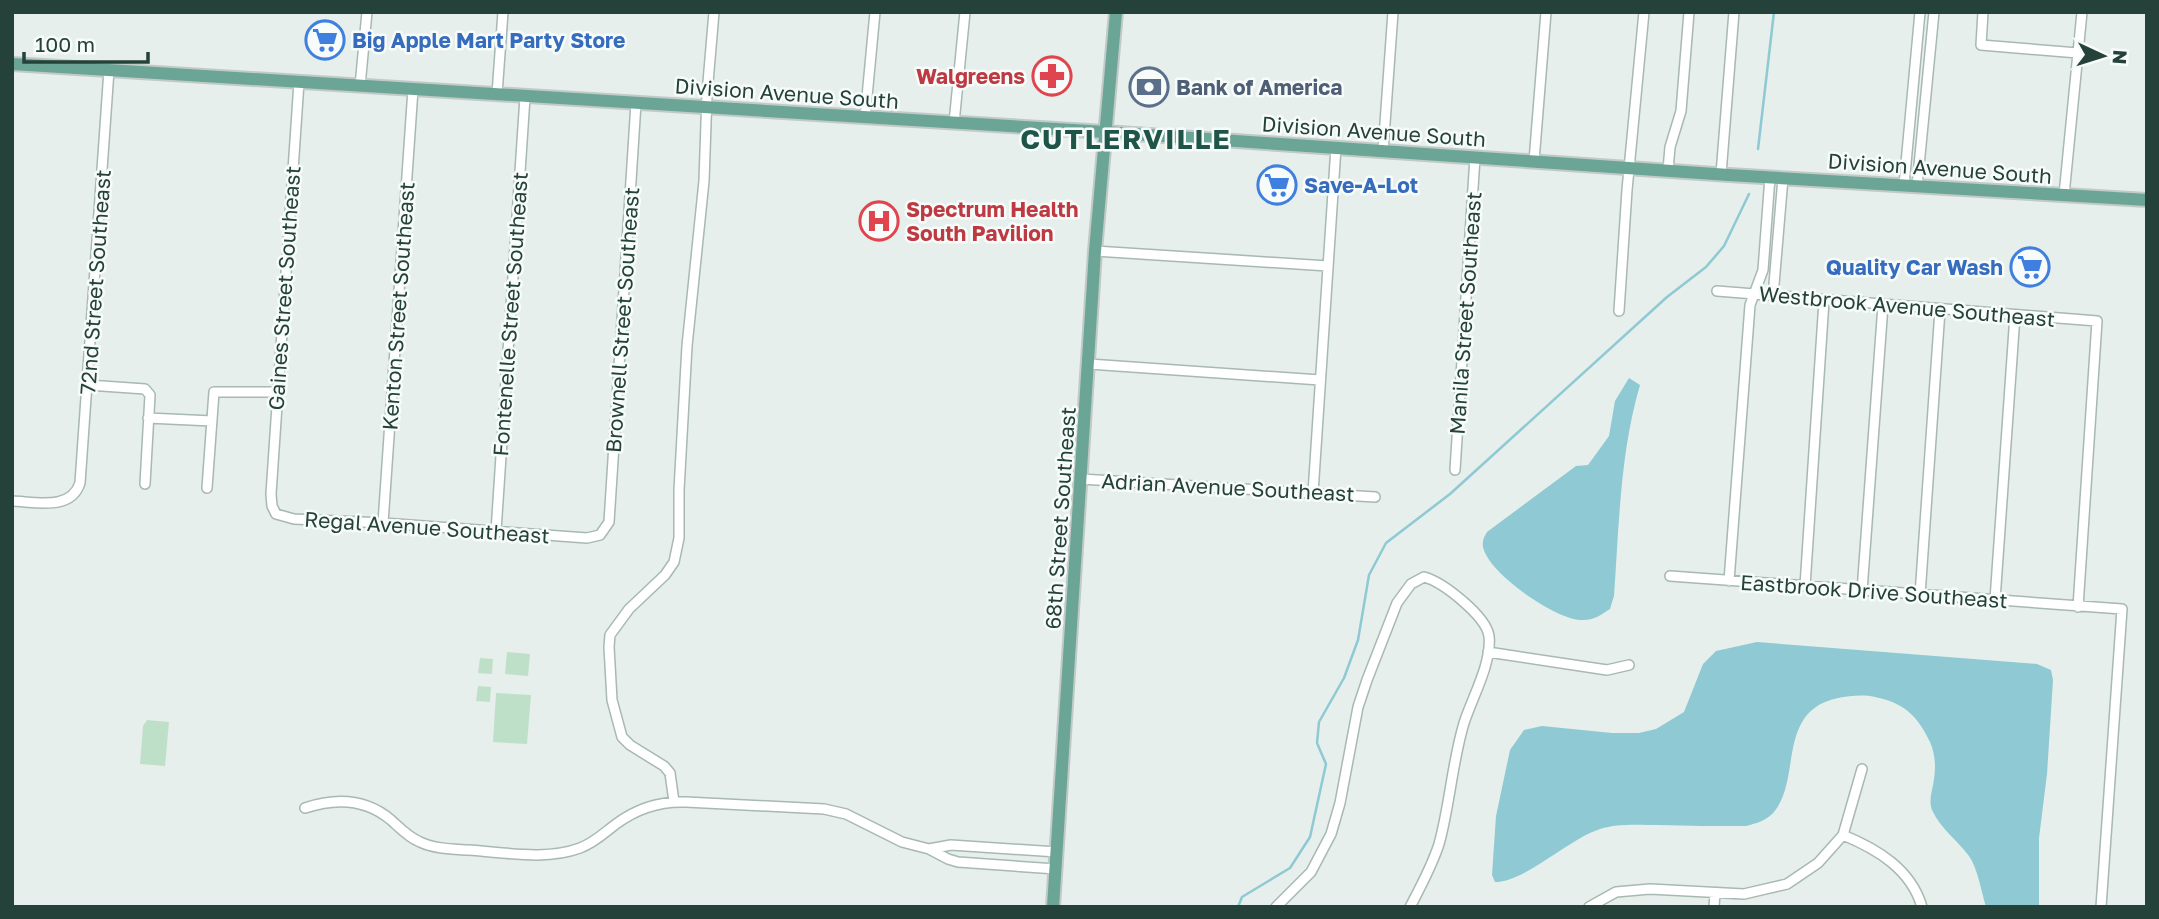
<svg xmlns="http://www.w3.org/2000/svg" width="2159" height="919" viewBox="0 0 2159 919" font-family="'Golos Text',sans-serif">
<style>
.green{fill:#bfe0c8}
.water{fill:#8ec9d4}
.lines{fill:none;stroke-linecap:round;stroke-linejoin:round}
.stream{stroke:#8ec9d4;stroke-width:2.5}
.minor-casing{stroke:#a8b8b2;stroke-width:12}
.major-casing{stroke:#c2cac8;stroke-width:16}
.minor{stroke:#fff;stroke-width:9}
.major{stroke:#6aa596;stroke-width:12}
.labels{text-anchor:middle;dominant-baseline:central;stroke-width:5;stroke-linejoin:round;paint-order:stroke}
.shop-label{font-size:21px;font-weight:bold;fill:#366cbe;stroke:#f7fbf9;text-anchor:start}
.health-label{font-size:21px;font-weight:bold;fill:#be3a42;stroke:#f7fbf9;text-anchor:end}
.service-label{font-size:21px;font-weight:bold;fill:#4e5e75;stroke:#f7fbf9;text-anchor:start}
.street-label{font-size:21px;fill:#24423a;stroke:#f7fbf9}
.district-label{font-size:28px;font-weight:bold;letter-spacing:2px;fill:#1f5548;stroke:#f7fbf9}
</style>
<rect width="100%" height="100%" fill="#e6efeb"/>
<path class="green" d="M507,652L530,654L528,676L505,674Z
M480,658L493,659L492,674L478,673Z
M478,686L491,687L490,702L476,701Z
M496,693L531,695L527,744L493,742Z
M147,720L169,722L165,766L140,764L143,726Z"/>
<path class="water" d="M1629,378L1640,385C1620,453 1619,526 1614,596L1610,609C1601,615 1593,621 1580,620C1554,618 1489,574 1483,547C1482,541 1484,537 1487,532L1576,466L1588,465L1609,436L1615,401Z
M1757,642L2037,664L2051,670L2053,680L2047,774L2039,838V907H1986C1981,891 1978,869 1969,856C1958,841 1940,828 1932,810C1928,799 1933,789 1934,779C1936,767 1935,753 1930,742C1917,715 1904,703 1875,697C1863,694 1849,696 1838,698C1776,711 1802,778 1774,812C1766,821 1757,823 1746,826C1717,826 1688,826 1659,825C1640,825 1618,823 1600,829C1567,840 1525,882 1495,882L1492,875L1496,816L1510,750L1524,730L1542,726L1612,733H1639L1656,729L1684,712L1703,664L1716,651Z"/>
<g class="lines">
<path class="stream" d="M1758,149L1774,12
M1238,907L1242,897L1290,868L1310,837L1326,764L1317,743L1319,722L1344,678L1358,640L1369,575L1386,543L1450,494L1667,297L1706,267L1724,246L1749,194"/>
<g class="minor-casing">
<path id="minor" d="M1983,12L1981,45L2078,53L2082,12
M299,82L271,494L272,506L276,514L294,519L383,523L587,538L600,535L609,522L636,103
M360,86L367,12
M497,94L503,12
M865,118L875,12
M954,123L965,12
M1383,151L1393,12
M1534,161L1546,12
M1668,170L1670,147L1681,111L1689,12
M1721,174L1734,12
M1904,185L1920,12
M1917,186L1934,12
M2064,195L2078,53
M1095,251L1328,266
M1717,291L2097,321L2078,607
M1773,296L1783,178
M1619,311L1627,190L1644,12
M1089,364L1320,380
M88,385L145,389L150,395L145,484
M148,418L212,421
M1455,470L1475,157
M1081,479L1375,497
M207,488L214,392H277
M1313,493L1336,147
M12,501C36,502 71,511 80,483L109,70
M383,523L413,89
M496,531L525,97
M1670,576L2122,609L2101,907
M1729,581L1750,305L1763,270L1770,177
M1805,586L1824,301
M1862,591L1883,305
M1920,595L1940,310
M1995,600L2015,315
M1488,652L1607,670L1629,665
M674,802L670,773L664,766L630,745L622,737L612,700L609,647L610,635L629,609L665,575L674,562L679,538V490L687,346L704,181L707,94L714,12
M305,808C335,798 365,798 391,820C400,828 408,837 420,842C435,849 452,849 468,850C504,852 545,861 580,848C594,843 604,833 616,824C636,809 660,801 686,802L824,809L846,814L902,842L929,849L948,859L958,862L1056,869
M1843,835C1877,849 1911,869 1922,907
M929,849L951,845L1057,852
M1276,907L1311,872L1331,834L1340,803L1358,707L1367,680L1397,603L1411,584L1424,577C1443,582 1486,616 1489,636C1492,663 1472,698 1464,723C1452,763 1450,804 1439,844C1432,866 1421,886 1410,907
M1589,907L1616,892L1650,889L1744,894L1787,884L1818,863L1843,835L1862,769
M1714,907L1715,893"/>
</g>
<g class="major-casing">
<path id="major" d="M12,64L1105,132L1729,175L2147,200
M1053,907L1095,251L1116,12"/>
</g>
<use href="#minor" class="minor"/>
<use href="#major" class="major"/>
</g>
<defs>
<g id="supermarket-ring" transform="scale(2.0125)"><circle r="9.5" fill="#f7fbf9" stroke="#3f7fe0" stroke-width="1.5"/><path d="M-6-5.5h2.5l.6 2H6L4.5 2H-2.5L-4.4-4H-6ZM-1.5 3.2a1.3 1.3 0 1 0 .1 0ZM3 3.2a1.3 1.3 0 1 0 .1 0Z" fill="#3f7fe0"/></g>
<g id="pharmacy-ring" transform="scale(2.0125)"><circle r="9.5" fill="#f7fbf9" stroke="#e0444e" stroke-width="1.5"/><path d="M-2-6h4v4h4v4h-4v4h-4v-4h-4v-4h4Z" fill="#e0444e"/></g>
<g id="bank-ring" transform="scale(2.0125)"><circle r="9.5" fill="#f7fbf9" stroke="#5c6f8a" stroke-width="1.5"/><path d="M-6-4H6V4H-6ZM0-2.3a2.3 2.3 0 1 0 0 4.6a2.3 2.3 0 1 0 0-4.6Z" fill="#5c6f8a"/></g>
<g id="hospital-ring" transform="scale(2.0125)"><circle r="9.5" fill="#f7fbf9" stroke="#e0444e" stroke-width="1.5"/><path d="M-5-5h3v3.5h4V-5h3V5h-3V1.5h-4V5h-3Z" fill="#e0444e"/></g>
</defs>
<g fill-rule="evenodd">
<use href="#supermarket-ring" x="325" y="40"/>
<use href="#pharmacy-ring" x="1052" y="76"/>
<use href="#bank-ring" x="1149" y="87"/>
<use href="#supermarket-ring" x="1277" y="185"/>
<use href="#hospital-ring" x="879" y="221"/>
<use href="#supermarket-ring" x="2030" y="267"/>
</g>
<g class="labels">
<g class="shop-label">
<text x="352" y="40">Big Apple Mart Party Store</text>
<text x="1304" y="185">Save-A-Lot</text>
<text x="2003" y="267" text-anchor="end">Quality Car Wash</text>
</g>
<g class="health-label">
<text x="1025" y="76">Walgreens</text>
<text x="906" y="209" text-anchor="start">Spectrum Health<tspan x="906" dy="24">South Pavilion</tspan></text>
</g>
<g class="service-label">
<text x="1176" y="87">Bank of America</text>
</g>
<g class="street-label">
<text transform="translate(787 93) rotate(4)">Division Avenue South</text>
<text transform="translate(1374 131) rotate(4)">Division Avenue South</text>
<text transform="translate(1940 168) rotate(4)">Division Avenue South</text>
<text transform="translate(95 282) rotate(-86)">72nd Street Southeast</text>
<text transform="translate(284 288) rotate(-86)">Gaines Street Southeast</text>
<text transform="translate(398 306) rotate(-86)">Kenton Street Southeast</text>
<text transform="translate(1907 306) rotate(5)">Westbrook Avenue Southeast</text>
<text transform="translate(1465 313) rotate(-86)">Manila Street Southeast</text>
<text transform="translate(510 314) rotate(-86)">Fontenelle Street Southeast</text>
<text transform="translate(622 320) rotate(-86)">Brownell Street Southeast</text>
<text transform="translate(1228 487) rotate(3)">Adrian Avenue Southeast</text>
<text transform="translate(1060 518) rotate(-86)">68th Street Southeast</text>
<text transform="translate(427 527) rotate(4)">Regal Avenue Southeast</text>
<text transform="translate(1874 591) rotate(4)">Eastbrook Drive Southeast</text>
</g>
<g class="district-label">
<text x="1126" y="138">CUTLERVILLE</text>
</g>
</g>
<rect width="2159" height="919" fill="none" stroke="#24423a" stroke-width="28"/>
<g transform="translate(2103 56) rotate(94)" stroke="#f7fbf9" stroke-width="5" paint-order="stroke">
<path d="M0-5L12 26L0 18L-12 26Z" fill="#24423a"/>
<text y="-10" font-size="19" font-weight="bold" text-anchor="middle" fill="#24423a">N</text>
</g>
<path d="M24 52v10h124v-10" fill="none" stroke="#24423a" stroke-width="3.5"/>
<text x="35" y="52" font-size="21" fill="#24423a" stroke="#f7fbf9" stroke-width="5" paint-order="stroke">100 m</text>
</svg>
